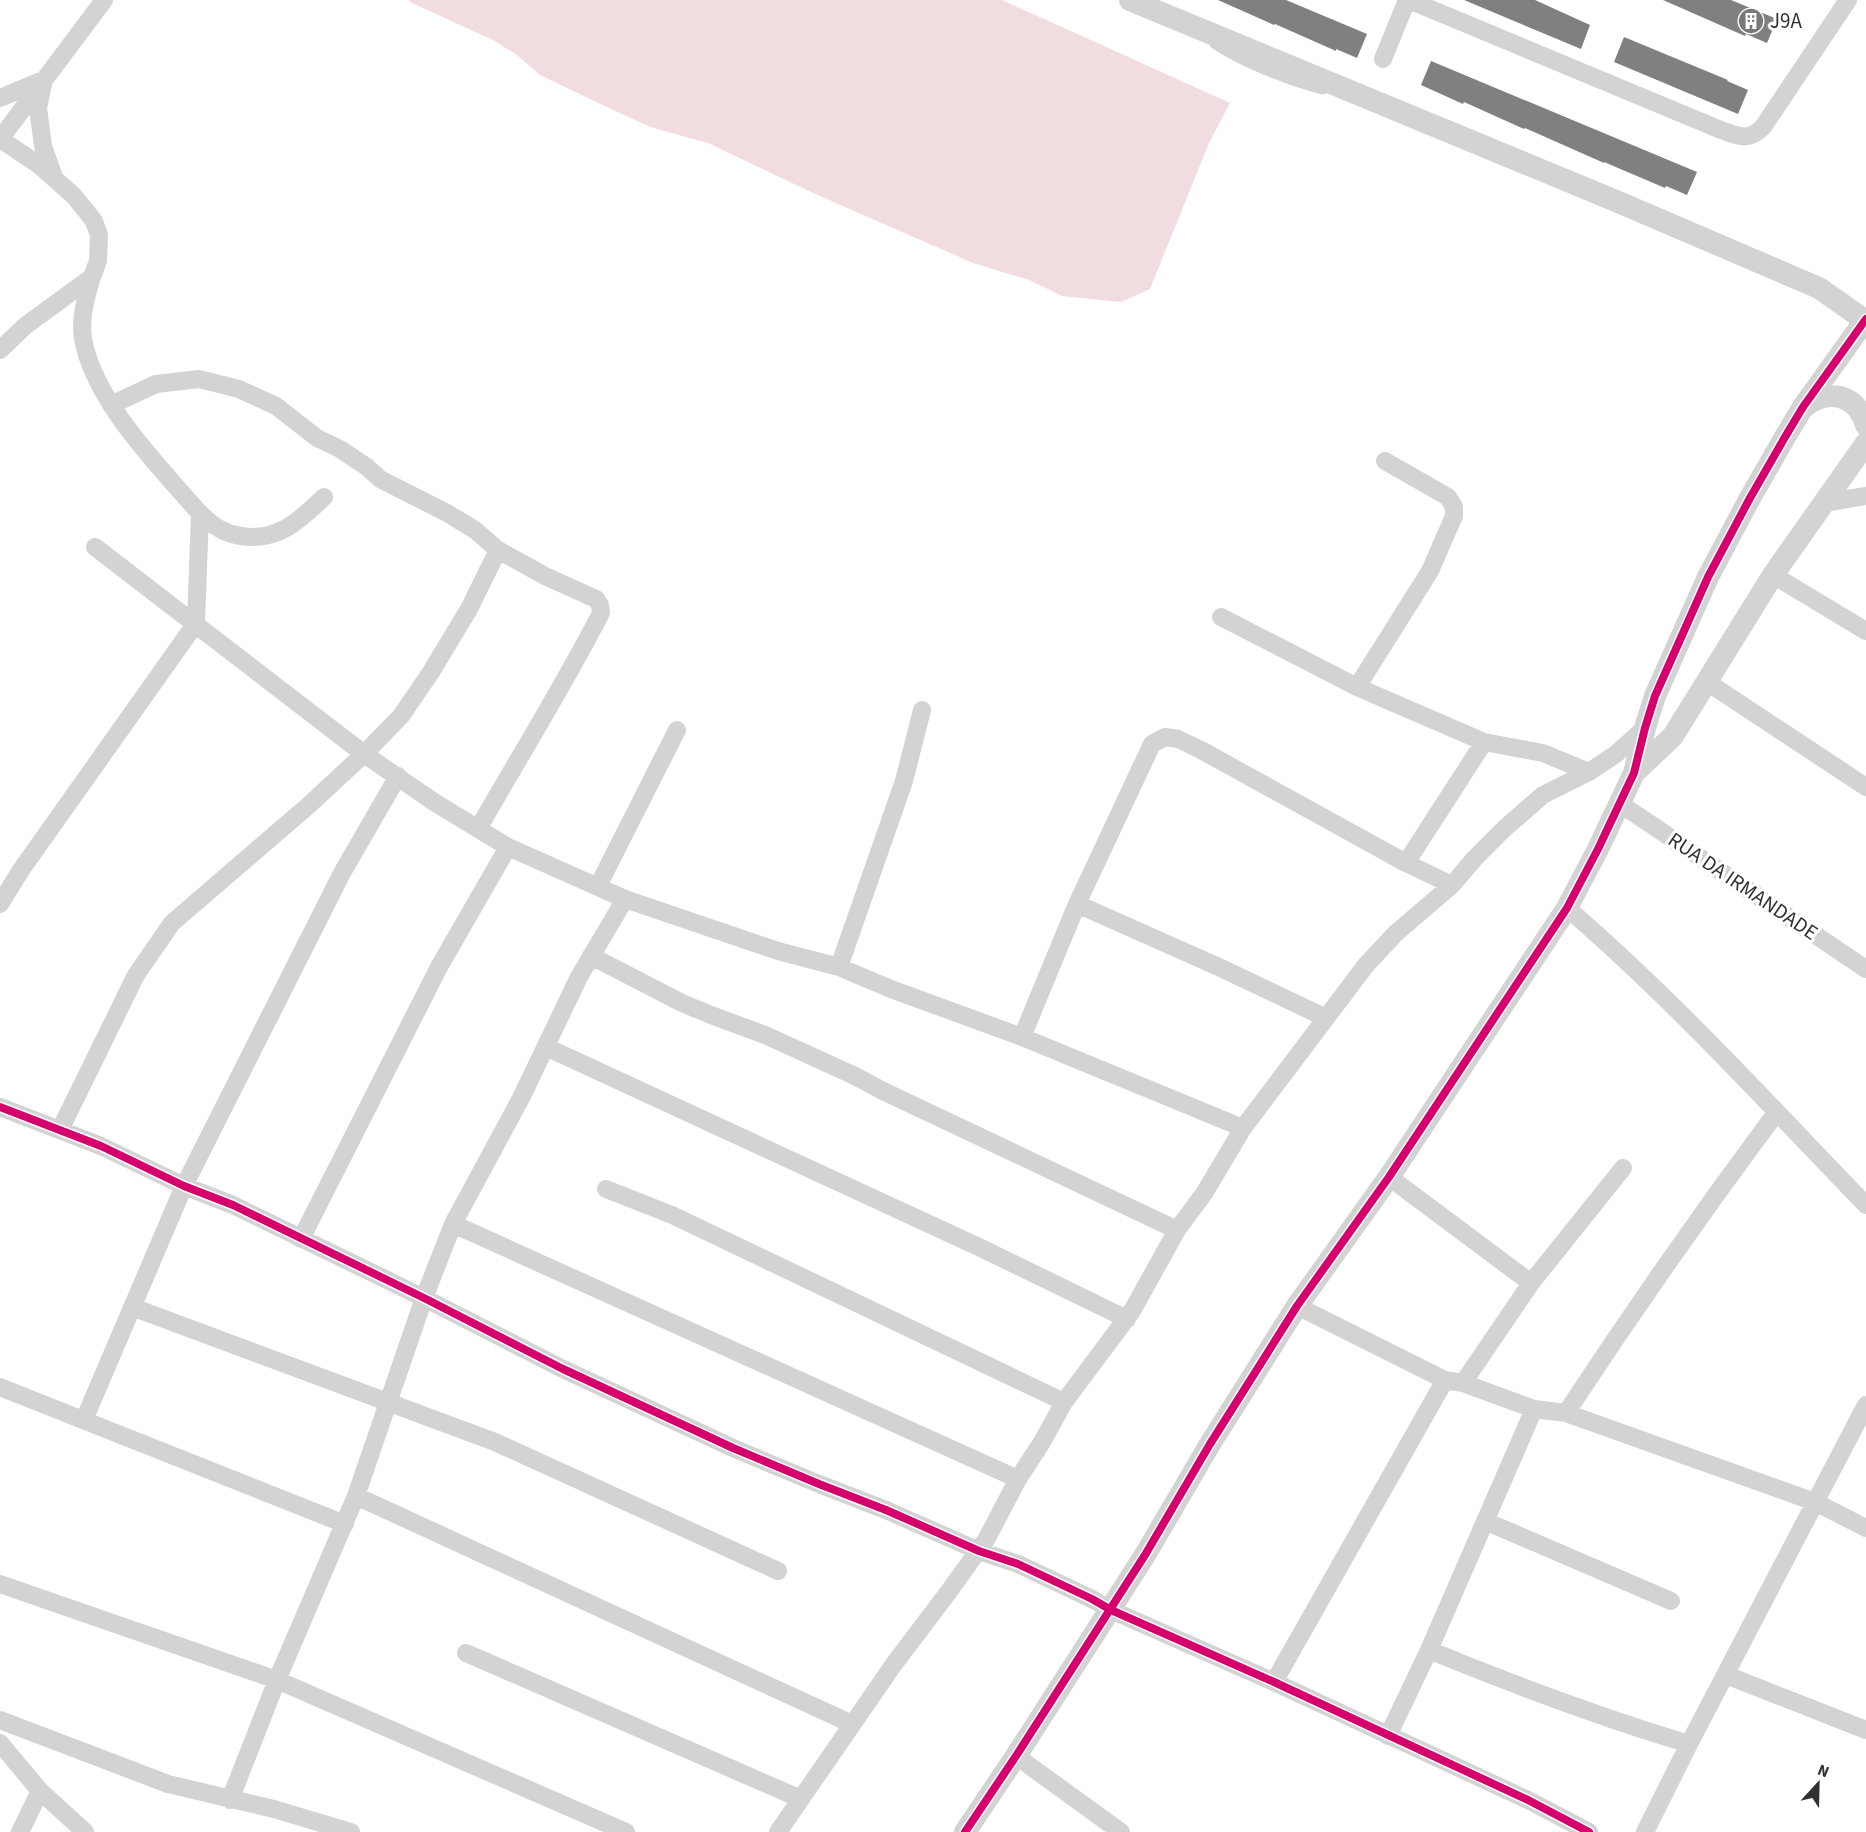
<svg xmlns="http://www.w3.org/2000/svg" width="1866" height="1832" viewBox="0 0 1866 1832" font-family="'Source Sans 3',sans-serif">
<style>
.water{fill:#f1dde0}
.building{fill:#808080}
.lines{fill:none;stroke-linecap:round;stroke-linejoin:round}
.service{stroke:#d3d3d3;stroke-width:9}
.minor{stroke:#d3d3d3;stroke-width:18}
.tertiary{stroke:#d3d3d3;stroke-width:22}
.cycleway-casing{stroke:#fff;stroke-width:11}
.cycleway{stroke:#d6006c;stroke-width:8}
.labels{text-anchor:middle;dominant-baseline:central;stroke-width:6;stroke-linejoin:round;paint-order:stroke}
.poi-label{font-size:21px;fill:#313131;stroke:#fff;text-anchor:start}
.street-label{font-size:21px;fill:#313131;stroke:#fff}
</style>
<rect width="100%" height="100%" fill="#fff"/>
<path class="water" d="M408,0H1002L1230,103L1209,143L1150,289L1121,302L1062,296L1029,280L973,263L813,193L708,143L650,127L596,102L540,75L517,55L493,40L412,3Z"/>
<path class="building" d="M1218,0H1286L1367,34L1357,58L1336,49V51L1275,24L1274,25Z
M1464,0H1535L1590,25L1581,49Z
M1663,0H1731L1777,19L1767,43L1746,34L1745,36Z
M1624,37L1728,80L1727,81L1748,90L1738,114L1614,62Z
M1431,61L1697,172L1687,195L1666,186L1665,188L1604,162V163L1525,128L1524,129L1464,102L1463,104L1421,85Z"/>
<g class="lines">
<path class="service" d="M1214,44C1240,62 1292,83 1323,90"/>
<path class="minor" d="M1409,0L1721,130C1739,136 1748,142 1763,127L1848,0
M1383,59L1407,0
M43,84L38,108L43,146L54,177
M0,98L43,80
M0,139L39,165L74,196L94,221L99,235L98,261L92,277L25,326L0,350
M0,139L104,0
M92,277C85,300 78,324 85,348C99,401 145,451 180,491C192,504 204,520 220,529C225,532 235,535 241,536C278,542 300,520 324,497
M111,405L156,384L199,379L239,389L276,406L317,438L340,449L367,467L380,479L447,513L475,530L498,550L545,576L596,599L600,605L601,613C563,687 519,757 478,829
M1824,503L1866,496
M95,547L364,754L434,802L508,847L625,899L778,951L839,967L891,989L1022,1037L1243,1128
M1773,575L1866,631
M1221,617L1357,687L1484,742
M1707,682L1866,787
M1357,687L1430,571L1454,516V507L1448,497L1385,461
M1619,803L1866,969
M1406,863L1484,742L1543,753L1589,772
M598,886L677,730
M625,899L579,977L521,1098L453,1224L424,1298L356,1496L277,1680L626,1832
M0,904L21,870L196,623L200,513
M1077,904L1221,968L1326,1018
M1567,908C1673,999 1768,1104 1866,1205
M591,956L682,1003L711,1015L765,1035L855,1076L883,1091L1177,1230
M839,967L904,781L922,710
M1022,1037L1077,904L1152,744L1165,737L1178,739L1201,750L1406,863L1452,885
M546,1047L981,1248L1127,1319
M0,1107L101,1146L184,1186L233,1205L424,1298L563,1369L733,1448L819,1484L886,1510L979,1551L1018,1564L1092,1599L1111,1610L1274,1682L1528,1800L1589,1832
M60,1130L136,975L172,923L309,805L364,754L401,716L431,672L469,609L498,550
M1389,1177L1531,1283
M606,1189L672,1215L1064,1402
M453,1224L1018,1479
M301,1239L439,967L508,847
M1297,1306L1445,1380L1463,1383L1534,1409L1566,1413L1815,1502L1866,1528
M132,1307L495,1442L778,1571
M1463,1383L1531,1283L1623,1168
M0,1387L345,1524
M1566,1413C1633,1311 1703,1211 1776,1113
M84,1420L184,1186L342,873L398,776
M356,1496L852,1724
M1485,1521L1671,1601
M0,1584L277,1680L230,1800
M1429,1650C1514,1685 1600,1717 1689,1744
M466,1653L801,1799
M1726,1675L1866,1730
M1274,1682L1445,1380
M0,1720L168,1784L274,1809L351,1832
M1388,1736L1429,1650L1534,1409
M0,1743L40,1791L85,1832
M1016,1756L1121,1832
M20,1832L40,1791
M778,1832L894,1664L947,1594L986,1540L1018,1479L1042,1442L1064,1402L1132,1311L1177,1230L1205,1192L1243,1128L1366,965L1396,933L1452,885L1475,858L1505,828L1543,795L1589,772L1616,754L1645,728
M1645,1832L1689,1744L1866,1405"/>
<path class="tertiary" d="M1130,0L1616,201L1819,288L1866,321
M1804,407C1828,388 1857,394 1866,425
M1634,773L1673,736L1773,575L1866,443
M965,1832L1016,1756L1145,1555L1210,1444L1297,1306L1389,1177L1567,908L1598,849L1634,773L1645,728L1655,696L1708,577L1750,498L1785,437L1803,407L1866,319"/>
<g class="cycleway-casing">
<path id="cycleway" d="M0,1107L101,1146L184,1186L233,1205L424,1298L563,1369L733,1448L819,1484L886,1510L979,1551L1018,1564L1092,1599L1111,1610L1274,1682L1528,1800L1589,1832
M965,1832L1016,1756L1145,1555L1210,1444L1297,1306L1389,1177L1567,908L1598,849L1634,773L1645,728L1655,696L1708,577L1750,498L1785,437L1803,407L1866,319"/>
</g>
<use href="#cycleway" class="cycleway"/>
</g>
<defs>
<g id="building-disc" transform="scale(1.35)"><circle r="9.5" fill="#797979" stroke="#fff"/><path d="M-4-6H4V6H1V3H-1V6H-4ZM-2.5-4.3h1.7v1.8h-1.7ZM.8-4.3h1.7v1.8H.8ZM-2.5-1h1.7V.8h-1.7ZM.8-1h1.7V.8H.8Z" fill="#fff"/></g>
</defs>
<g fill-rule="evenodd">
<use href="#building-disc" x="1751" y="21"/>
</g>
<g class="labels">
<g class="poi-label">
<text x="1770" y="21">J9A</text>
</g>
<g class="street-label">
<text transform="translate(1743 886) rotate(34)">RUA DA IRMANDADE</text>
</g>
</g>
<g transform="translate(1818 1784) rotate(22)" stroke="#ffffff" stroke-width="4.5" paint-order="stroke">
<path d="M0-4.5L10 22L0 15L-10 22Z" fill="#313131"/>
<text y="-9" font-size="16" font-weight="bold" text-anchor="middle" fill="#313131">N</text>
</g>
</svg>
